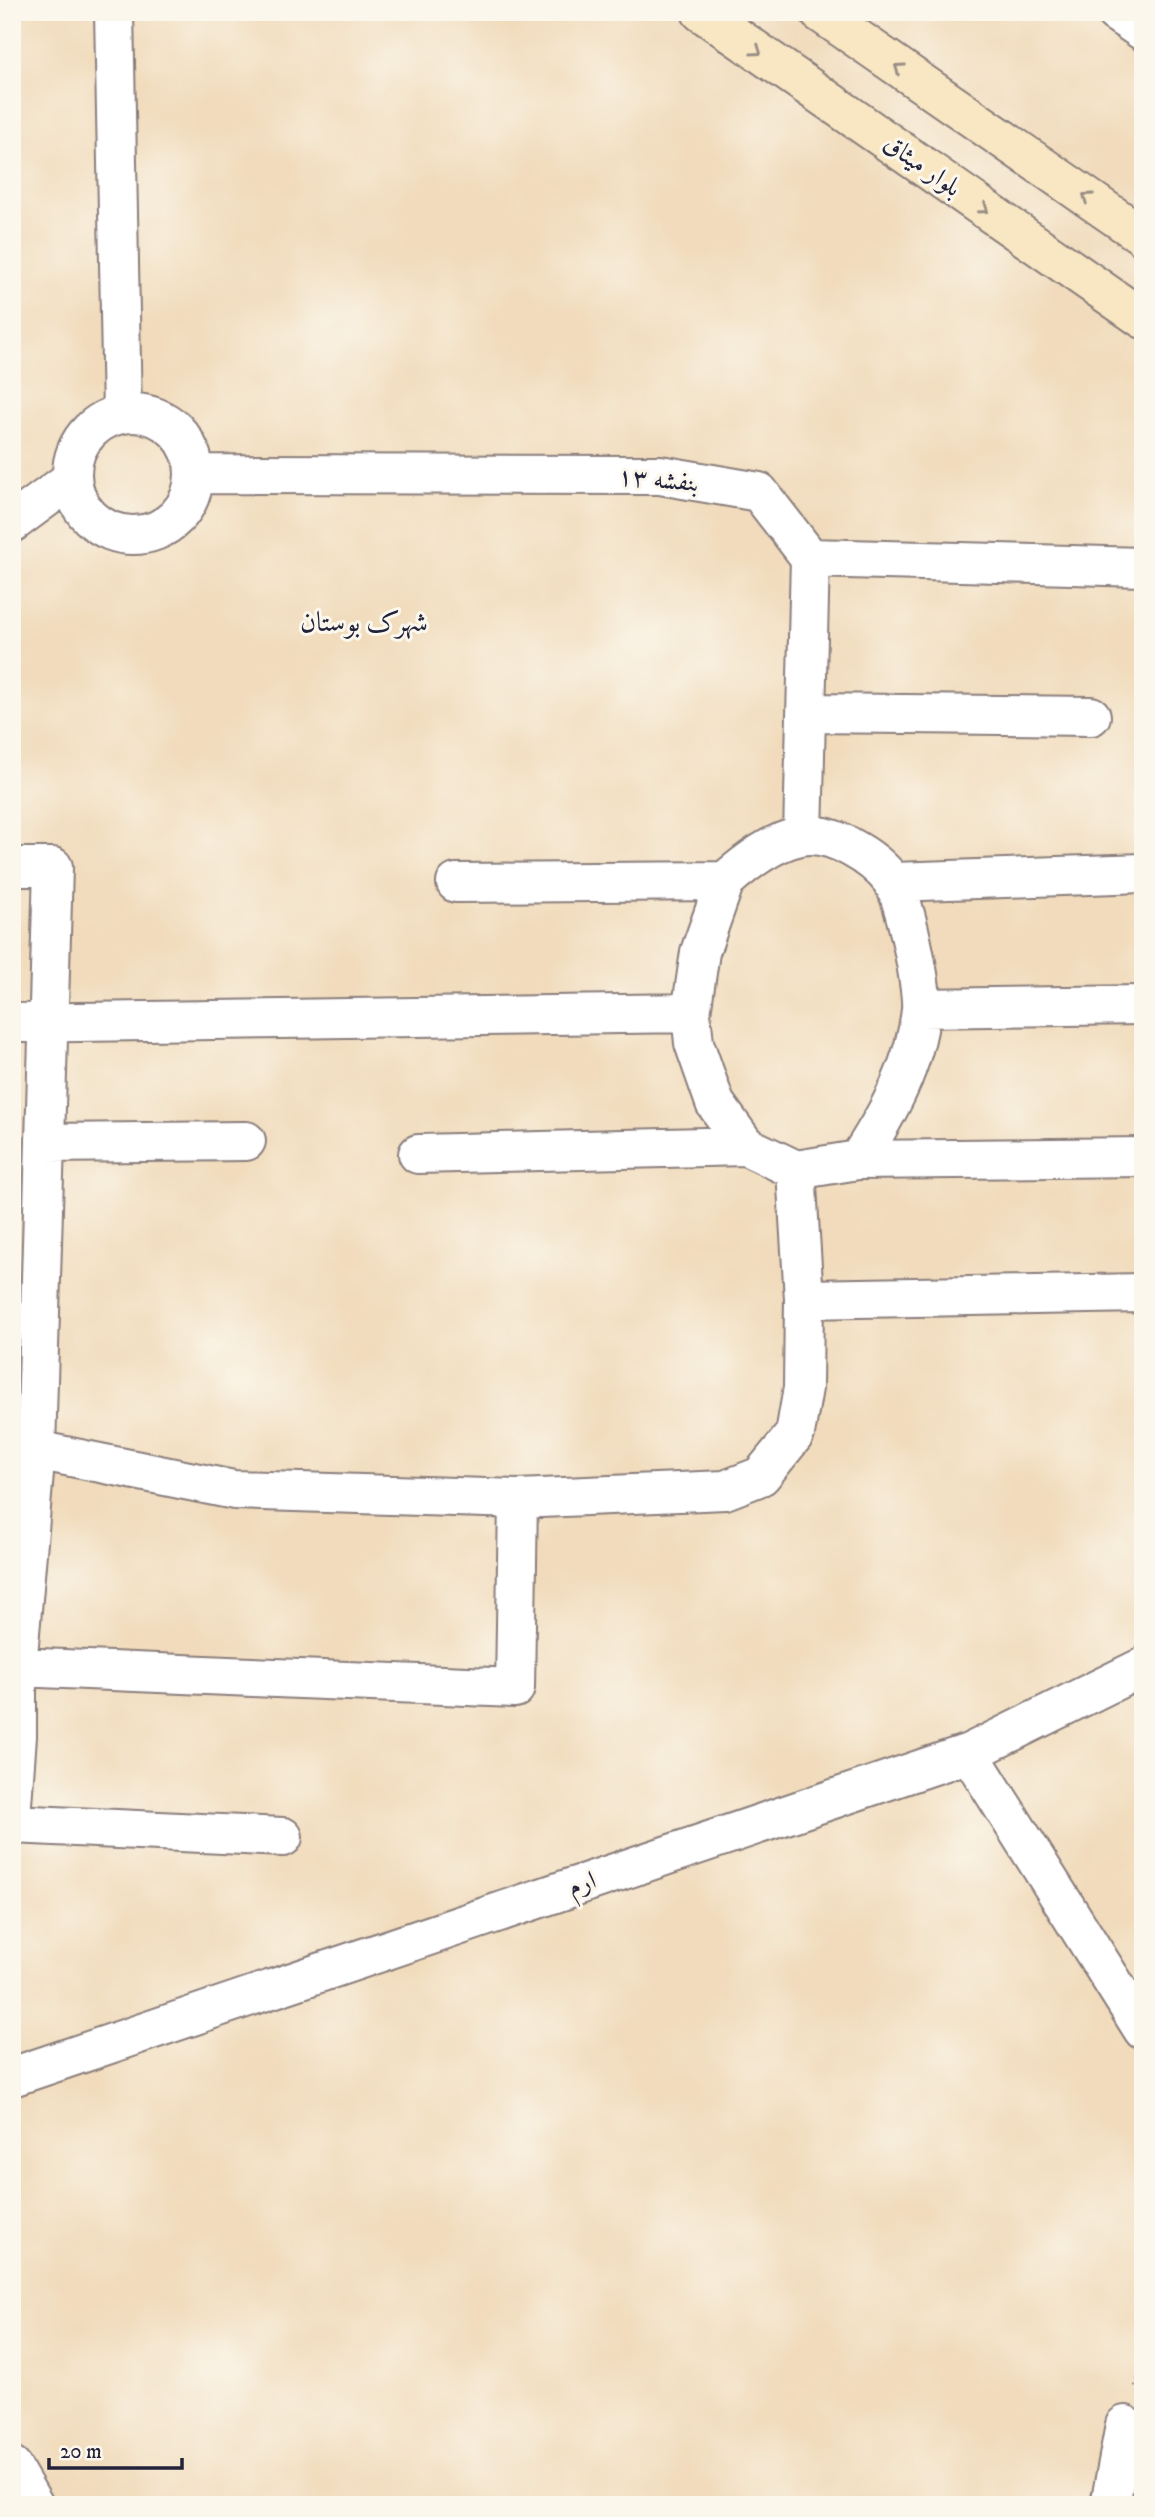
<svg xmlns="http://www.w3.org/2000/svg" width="1155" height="2517" viewBox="0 0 1155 2517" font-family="'IM FELL DW Pica',Amiri,serif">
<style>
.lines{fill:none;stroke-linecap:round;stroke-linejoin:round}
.street-casing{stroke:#8a7e7c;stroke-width:42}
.secondary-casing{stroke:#8a7e7c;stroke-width:42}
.path{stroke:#8a7e7c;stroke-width:4.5;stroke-dasharray:2 5;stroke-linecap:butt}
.street{stroke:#fff;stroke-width:38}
.secondary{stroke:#f9e7c3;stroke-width:38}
.oneway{stroke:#988e86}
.labels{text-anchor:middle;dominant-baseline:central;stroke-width:6;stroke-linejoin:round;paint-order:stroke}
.street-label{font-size:26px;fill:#22223b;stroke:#fbf7ec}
.neighbourhood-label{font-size:28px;fill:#22223b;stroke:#fbf7ec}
</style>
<rect width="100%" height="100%" fill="#fbf7ec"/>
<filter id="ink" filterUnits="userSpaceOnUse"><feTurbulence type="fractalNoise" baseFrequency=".0143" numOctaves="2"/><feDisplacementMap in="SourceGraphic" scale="14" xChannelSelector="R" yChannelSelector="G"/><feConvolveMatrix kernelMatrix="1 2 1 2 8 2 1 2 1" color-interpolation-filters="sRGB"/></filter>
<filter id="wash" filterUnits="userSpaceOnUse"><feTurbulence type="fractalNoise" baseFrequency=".00686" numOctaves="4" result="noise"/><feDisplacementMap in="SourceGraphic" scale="28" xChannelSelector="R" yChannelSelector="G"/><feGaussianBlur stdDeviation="1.57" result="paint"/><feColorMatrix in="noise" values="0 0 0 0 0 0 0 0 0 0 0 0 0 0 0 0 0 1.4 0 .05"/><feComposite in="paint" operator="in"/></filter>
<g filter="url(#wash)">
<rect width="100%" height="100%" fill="#f1dbbc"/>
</g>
<g filter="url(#ink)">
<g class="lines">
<g class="street-casing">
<path id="street" d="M114,12L122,413
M1115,12L1143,31
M72 474a61 61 0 1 1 122 0a61 61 0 1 1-122 0Z
M196,474L660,475L759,492L810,558L803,835
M12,523L70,480
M810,558L1143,567
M807,713L1091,716
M12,867H53L36,1450L17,1667L515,1688L518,1499
M894,882L1143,873
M456,883L725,881C747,862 772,842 801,836C831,830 875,858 892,881C905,898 923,988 921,1010C915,1065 888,1114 858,1160L796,1170L746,1146L715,1103L694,1043L691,1013L700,952L725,881
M921,1008L1143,1005
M12,1023L691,1013
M45,1143L246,1141
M418,1154L746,1146
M858,1160L1143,1157
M804,1299L1143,1293
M19,1431L36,1450L234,1490L518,1499L725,1490L761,1476L795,1434L803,1388L804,1299L796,1170
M969,1753L1143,2030
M12,1804L17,1736V1667
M12,1824L283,1837
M12,2077L969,1753L1143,1667
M12,2467L34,2505
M1110,2505L1125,2425"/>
</g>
<g class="secondary-casing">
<path id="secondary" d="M701,12L1143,319
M819,12L1143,236"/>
</g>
<path class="path" d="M1136,2387L1143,2364"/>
<use href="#street" class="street"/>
<use href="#secondary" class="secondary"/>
</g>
<defs><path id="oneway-chevron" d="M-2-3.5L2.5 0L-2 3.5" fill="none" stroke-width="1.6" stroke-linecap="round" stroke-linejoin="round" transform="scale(1.75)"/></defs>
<g class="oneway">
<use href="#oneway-chevron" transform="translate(757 51) rotate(35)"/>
<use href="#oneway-chevron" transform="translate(899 68) rotate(-145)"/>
<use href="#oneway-chevron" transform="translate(1087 197) rotate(-145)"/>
<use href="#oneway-chevron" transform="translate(984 209) rotate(35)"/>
</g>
</g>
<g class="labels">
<g class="street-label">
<text transform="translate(922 166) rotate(35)">بلوار میثاق</text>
<text transform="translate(658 480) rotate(5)">بنفشه ۱۳</text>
<text transform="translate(582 1884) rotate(-19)">ارم</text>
</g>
<g class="neighbourhood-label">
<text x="364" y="622">شهرک بوستان</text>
</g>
</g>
<rect width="1155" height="2517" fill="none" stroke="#fbf7ec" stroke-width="42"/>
<path d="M49 2458v10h133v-10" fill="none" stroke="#22223b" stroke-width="3.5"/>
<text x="60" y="2458" font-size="21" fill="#22223b" stroke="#fbf7ec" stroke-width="5" paint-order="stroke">20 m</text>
</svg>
